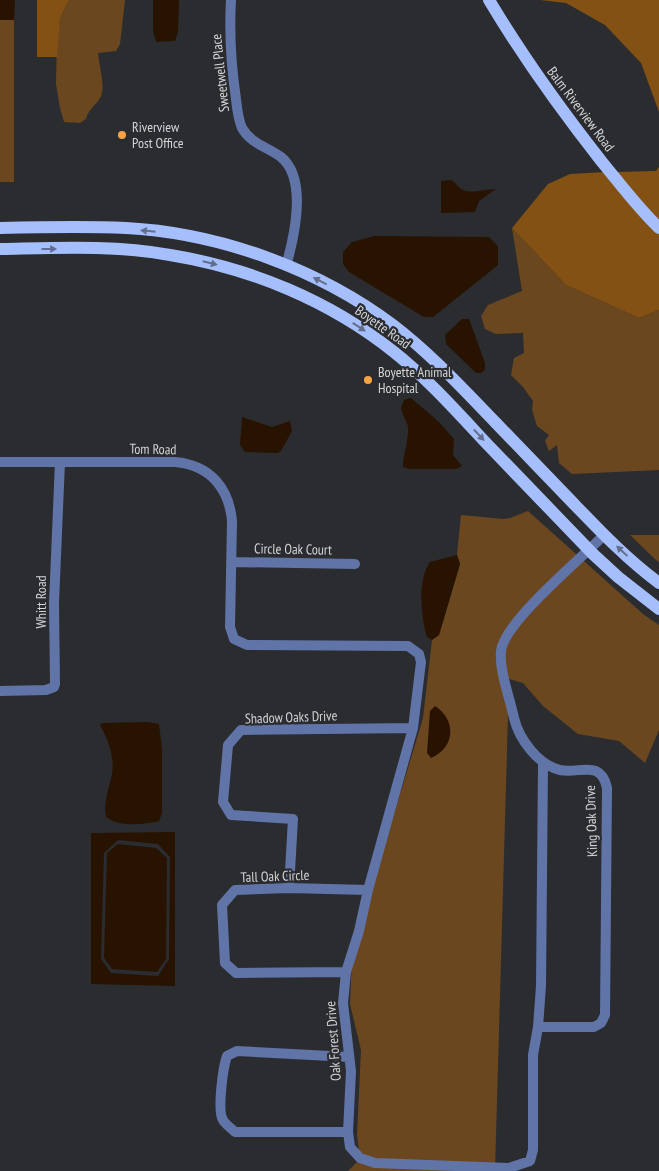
<svg xmlns="http://www.w3.org/2000/svg" width="659" height="1171" viewBox="0 0 659 1171" font-family="'PT Sans Narrow',sans-serif">
<style>
.green{fill:#6b471f}
.forest{fill:#835113}
.water{fill:#271300;fill-rule:evenodd}
.lines{fill:none;stroke-linecap:round;stroke-linejoin:round}
.minor{stroke:#6074a7;stroke-width:10}
.major{stroke:#a5befc;stroke-width:12}
.oneway{fill:#626e8c}
.poi-dot{fill:#f5a345;stroke:#2b2c30;stroke-width:2}
.labels{text-anchor:middle;dominant-baseline:central;stroke-width:4.5;stroke-linejoin:round;paint-order:stroke}
.street-label{font-size:14px;fill:#d3d4d6;stroke:#2b2c30}
.poi-label{font-size:14px;fill:#d3d4d6;stroke:#2b2c30;text-anchor:start}
</style>
<rect width="100%" height="100%" fill="#2b2c30"/>
<path class="green" d="M69,0H125L120,44L116,51L98,53C99,65 104,81 102,93C100,103 89,107 86,119L80,123L64,122L60,108L56,84L57,39L60,18Z
M0,20H14V182H0Z
M512,228L566,285L639,318L659,310V470L572,474L559,463L557,445L549,451L545,441L549,435L537,426L532,410L533,401L523,387L511,375L514,358L524,353L523,333L496,334L485,329L481,316L488,305L522,291Z
M528,511L643,614L659,625V730L645,763L619,741L578,734L543,706L523,683L509,679L495,1171H348L360,1159L357,1135L361,1050L350,1004L352,954L423,718L432,640L439,635L460,564L457,555L461,515L504,519L510,518Z
M630,535H659V562L656,560Z"/>
<path class="forest" d="M37,0H69L60,18L57,57H37Z
M540,0H659V112L641,63L605,25L566,3Z
M659,167V222L616,172L656,171Z
M605,172L659,234V310L639,318L566,285L512,228L548,184L570,174Z"/>
<path class="water" d="M0,0H15L14,20H0Z
M153,0H179L178,32L175,41L156,42L153,31Z
M451,180C456,182 457,187 463,190C472,194 485,189 496,189L479,201L475,212L441,213V181Z
M374,236L489,237L498,246V265L433,317H424L349,272L343,264V252L352,242Z
M462,319H469L485,363V370L481,373H476L446,344L445,335Z
M411,398L439,422L454,439L453,455L462,466L456,469H409L403,467C403,454 409,440 408,427C407,421 402,415 401,408L404,400Z
M242,417L272,427L290,421L292,431L281,451L278,453L245,452L240,445Z
M457,555L460,564L439,635L432,640L427,637C421,617 417,580 430,562Z
M435,706C457,720 455,748 431,758L427,753L430,711Z
M148,722L159,724L162,749V813L159,821C144,825 119,827 106,817C103,803 109,789 112,774C115,757 108,740 100,725L102,723Z
M175,832V986L91,984V833ZM118,840L158,844L170,857L169,959L158,976L111,973L101,959L104,853Z
M118,844L156,848L167,858L166,959L157,972L112,969L104,958L107,853Z"/>
<g class="lines">
<path class="minor" d="M231,0C229,34 231,65 236,99C237,108 238,119 242,128C251,144 268,147 281,157C308,179 294,238 286,266
M0,462H175C210,465 229,488 232,521L230,627L234,639L247,645L408,646L419,654L421,662L413,728L368,890L359,931L346,972L343,1003L351,1071L348,1132L350,1147L360,1158L375,1163L509,1168L530,1161L533,1150V1055L538,1027L541,986L543,763
M231,562L355,564
M0,691L46,690L54,687L55,684L54,603L60,462
M289,888L293,819L231,815L223,802L228,745L241,730L413,728
M346,972L236,973L225,963L222,905L235,890L289,888L368,890
M538,1027H594L601,1023L605,1015L607,788C601,759 580,774 560,770C538,765 519,739 514,718C510,698 499,671 501,651C504,622 581,559 604,535
M348,1132H235C231,1128 226,1125 223,1120C217,1111 223,1067 227,1056L237,1051L349,1057"/>
<path class="major" d="M489,0C523,57 561,110 602,162C621,185 638,208 659,228
M0,228C42,227 84,226 126,228C220,233 318,269 393,325C431,354 463,389 496,423C522,450 549,478 575,505C602,533 628,560 659,583
M0,249C57,248 114,245 170,255C251,268 330,301 394,352C428,379 458,413 488,445C523,481 558,518 593,554L618,577L659,609"/>
</g>
<defs><path id="oneway-solid" d="M-6-.8H1V-3.2L6.5 0L1 3.2V.8H-6Z" transform="scale(1.25)"/></defs>
<g class="oneway">
<use href="#oneway-solid" transform="translate(148 231) rotate(-174)"/>
<use href="#oneway-solid" transform="translate(49 249)"/>
<use href="#oneway-solid" transform="translate(210 263) rotate(14)"/>
<use href="#oneway-solid" transform="translate(320 281) rotate(-153)"/>
<use href="#oneway-solid" transform="translate(359 327) rotate(33)"/>
<use href="#oneway-solid" transform="translate(479 435) rotate(47)"/>
<use href="#oneway-solid" transform="translate(622 551) rotate(-137)"/>
</g>
<g class="poi-dot">
<circle cx="122" cy="135" r="5"/>
<circle cx="368" cy="380" r="5"/>
</g>
<g class="labels">
<g class="street-label">
<text transform="translate(220 73) rotate(-96)">Sweetwell Place</text>
<text transform="translate(581 109) rotate(53)">Balm Riverview Road</text>
<text transform="translate(383 327) rotate(35)">Boyette Road</text>
<text transform="translate(153 449) rotate(1)">Tom Road</text>
<text transform="translate(293 549) rotate(1)">Circle Oak Court</text>
<text transform="translate(41 602) rotate(-90)">Whitt Road</text>
<text transform="translate(291 717) rotate(-2)">Shadow Oaks Drive</text>
<text transform="translate(591 821) rotate(-92)">King Oak Drive</text>
<text transform="translate(275 876) rotate(-2)">Tall Oak Circle</text>
<text transform="translate(333 1041) rotate(-94)">Oak Forest Drive</text>
</g>
<g class="poi-label">
<text x="132" y="127">Riverview<tspan x="132" dy="16">Post Office</tspan></text>
<text x="378" y="372">Boyette Animal<tspan x="378" dy="16">Hospital</tspan></text>
</g>
</g>
</svg>
